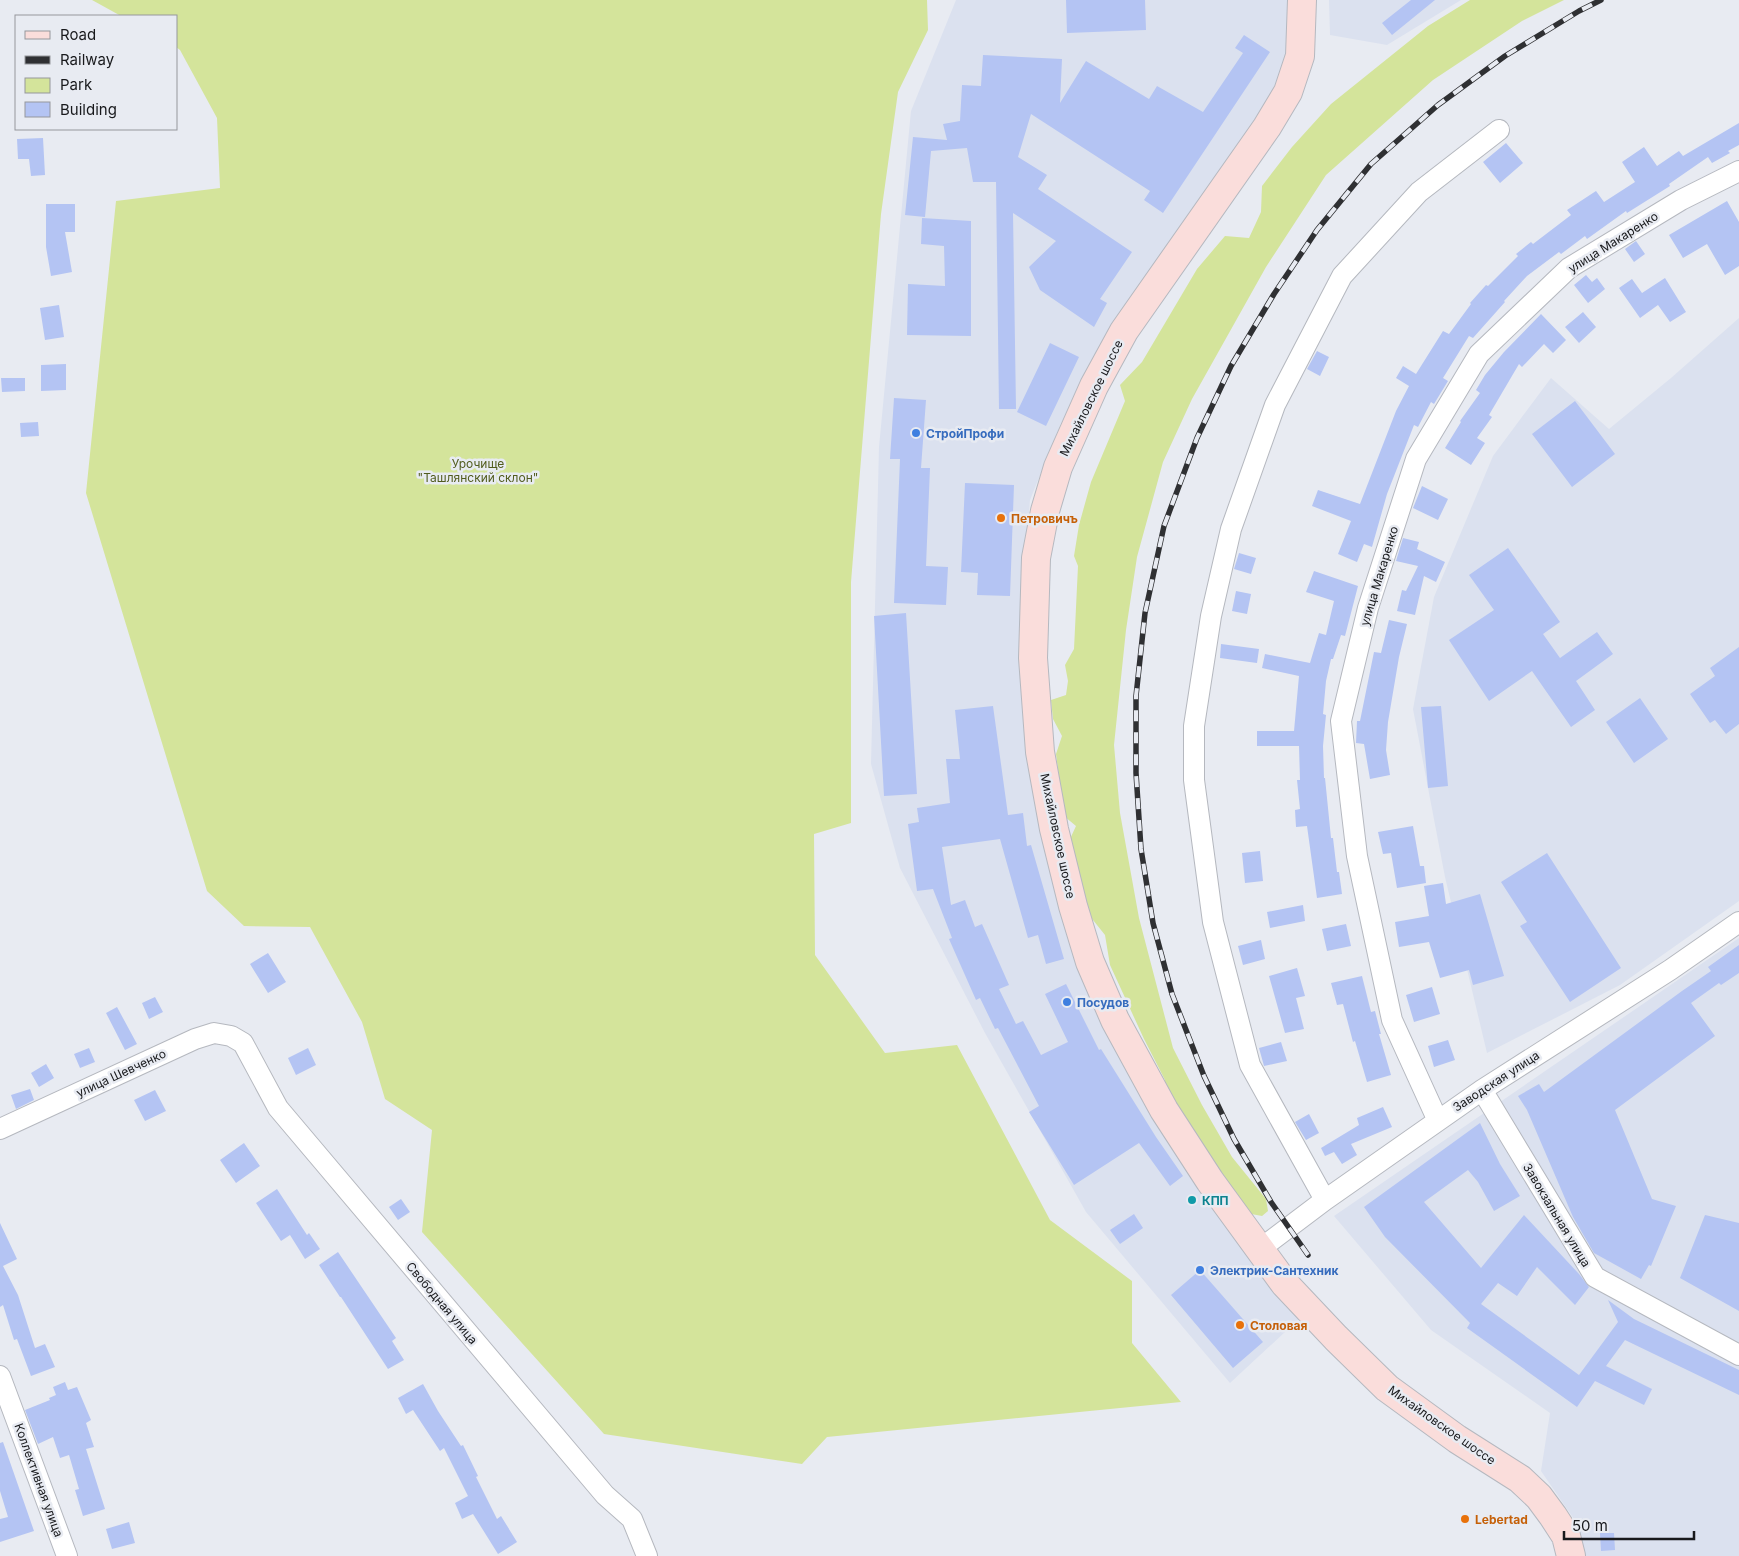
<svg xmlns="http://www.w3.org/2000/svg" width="1739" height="1556" viewBox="0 0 1739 1556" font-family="Inter,sans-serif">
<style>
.built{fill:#dbe1ef}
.green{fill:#d4e49b}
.building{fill:#b4c4f3}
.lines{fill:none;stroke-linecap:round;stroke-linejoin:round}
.street-casing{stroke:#b5b8bf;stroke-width:22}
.secondary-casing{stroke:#b5b8bf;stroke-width:30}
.street{stroke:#fff;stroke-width:20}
.secondary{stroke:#fadddb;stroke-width:28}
.rail-casing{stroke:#2f3033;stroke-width:5.5}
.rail{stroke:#e8ebf2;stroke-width:4;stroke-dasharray:11;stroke-linecap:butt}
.shop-dot{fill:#3f7fe0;stroke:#e8ebf2;stroke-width:2}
.food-dot{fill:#e8710a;stroke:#e8ebf2;stroke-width:2}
.culture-dot{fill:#0f9aa8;stroke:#e8ebf2;stroke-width:2}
.labels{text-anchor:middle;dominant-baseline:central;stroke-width:5;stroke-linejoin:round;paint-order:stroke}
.street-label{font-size:12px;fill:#18191c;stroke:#e8ebf2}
.shop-label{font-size:12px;font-weight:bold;fill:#366cbe;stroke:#e8ebf2;text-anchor:start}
.park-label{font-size:12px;fill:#515c1e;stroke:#e8ebf2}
.food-label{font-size:12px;font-weight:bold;fill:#c56008;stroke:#e8ebf2;text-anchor:start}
.culture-label{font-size:12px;font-weight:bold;fill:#0d838f;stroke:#e8ebf2;text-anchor:start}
</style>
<rect width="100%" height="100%" fill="#e8ebf2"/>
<path class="built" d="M956,0H1295L1286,76L1112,332L1061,423L1030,500L1021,612L1075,957L1229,1228L1299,1319L1230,1383L1086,1212L985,1033L900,868L871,764L879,447L911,111Z
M1329,0H1461L1387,45L1330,35Z
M1739,318V901L1620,985L1487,1053L1445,877L1413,709L1434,597L1493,456L1551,378L1609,429L1671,378Z
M1739,938V1556H1583L1578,1525L1541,1471L1550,1413L1431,1330L1334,1216Z"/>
<path class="green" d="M92,0H927L928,30L898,92L881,214L851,582V823L814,834L815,955L885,1053L957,1045L1050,1220L1132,1281V1343L1181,1402L827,1437L802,1464L604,1434L422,1232L432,1130L385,1099L362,1022L310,927L244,926L207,891L86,493L116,201L220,188L217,118L180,50L176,47V16H121Z
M1470,0H1564L1522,21L1433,80L1326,175L1266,267L1192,399L1163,462L1137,557L1126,630L1114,745L1120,813L1139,918L1173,1048L1202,1105L1232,1157L1266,1199L1268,1211L1262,1216L1246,1213L1164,1092L1165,1080L1144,1039L1110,965L1105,935L1089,915L1070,839L1076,826L1064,816L1056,754L1062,736L1053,719L1051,700L1066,695L1068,681L1065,665L1074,649L1078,566L1074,556L1079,525L1091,482L1125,401L1120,385L1142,362L1197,269L1225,236L1249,238L1261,212L1262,186L1292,147L1331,104L1428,26Z"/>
<path class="building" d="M1066,0H1145L1146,30L1067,33Z
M1411,0H1435L1392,35L1382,23Z
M1244,35L1270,52L1163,213L1144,200L1150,191L1031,114L1018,157L1047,175L1038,189L1132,252L1100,299L1107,303L1094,327L1040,290L1029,267L1056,241L1013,213L1016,409H999L996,182H973L967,148L931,151L925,217L905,215L913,137L947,140L943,124L960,121L962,85L981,86L983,55L1062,59L1060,103L1086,61L1149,99L1157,86L1203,112L1243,53L1235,48Z
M1739,123V145L1728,151L1730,153L1712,163L1708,157L1669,184L1670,186L1627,213L1626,211L1587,239L1585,236L1561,254L1559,252L1527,276L1504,301L1505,302L1473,338L1469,336L1443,378L1448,381L1434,404L1431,402L1418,427L1414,425L1387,494L1372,547L1364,544L1357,562L1338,554L1351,521L1312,506L1318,490L1360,504L1396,411L1409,386L1396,378L1403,366L1416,374L1443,331L1449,334L1471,304L1470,303L1486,285L1488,286L1518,256L1516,254L1531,242L1533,244L1571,215L1567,210L1596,191L1604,202L1635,182L1622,162L1644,147L1657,166L1679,151L1683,156Z
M43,138L45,175L31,176L29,159H18L17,139Z
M1506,143L1523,163L1500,183L1483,162Z
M1727,201L1739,222V266L1725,275L1707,244L1683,258L1669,235Z
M46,204H75V232H65L72,272L51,276L46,247Z
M922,218L971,221V336L907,335L908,284L945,286L944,246L921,244Z
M1636,241L1645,254L1634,262L1625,249Z
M1586,275L1592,282L1597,278L1605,289L1588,303L1574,285Z
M1665,278L1686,312L1670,322L1658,305L1640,318L1619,288L1632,279L1642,293Z
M59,305L64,337L45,340L40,308Z
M1583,312L1596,327L1579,343L1565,327Z
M1541,314L1566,340L1553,353L1544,344L1522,367L1519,364L1489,415L1492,417L1477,438L1485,443L1471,465L1445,448L1461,422L1460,421L1480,393L1476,390L1485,375L1504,352Z
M1050,343L1079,357L1046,426L1017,412Z
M1317,351L1329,357L1320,376L1307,369Z
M66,364V390L41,391V365Z
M1,378H25V391L2,392Z
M894,398L926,400L921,468H930L926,566L948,567L946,605L894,603L900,459H890Z
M1575,401L1615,454L1572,487L1532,434Z
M38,422L39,436L21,437L20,423Z
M965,483L1014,485L1010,596L977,595L978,573L961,572Z
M1422,486L1448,499L1438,520L1413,508Z
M1403,538L1419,542L1417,549L1445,562L1436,582L1424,576L1415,615L1397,611L1402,590L1406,591L1418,566L1396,561Z
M1508,548L1560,622L1543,634L1560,658L1597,632L1613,654L1576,681L1595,710L1571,727L1532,671L1489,701L1449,640L1494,610L1469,575Z
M1239,553L1256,558L1251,574L1234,569Z
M1314,571L1358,586L1345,636L1341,635L1333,659H1331L1326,681L1323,714L1326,715L1323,746L1324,778H1325L1331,838H1333L1337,872H1339L1342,894L1317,898L1307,826L1296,827L1295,810L1300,809L1297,780H1300L1299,746H1257V731H1294L1299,676L1262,668L1265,654L1310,663L1319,633L1326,635L1334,601L1306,592Z
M1236,591L1251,594L1247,614L1232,611Z
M906,613L917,794L884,796L874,616Z
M1389,620L1407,624L1399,657L1388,722L1386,750L1390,775L1370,779L1364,744L1356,743L1357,721H1360L1374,652L1381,653Z
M1221,644L1259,649L1257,663L1220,658Z
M1739,647V724L1726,734L1715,720L1710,723L1690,694L1715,676L1710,668Z
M1640,698L1668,739L1634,763L1606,722Z
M993,706L1008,815L1023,813L1027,846L1031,845L1064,959L1046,964L1038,935L1028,938L1000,839L942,847L951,905L965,900L975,927L982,924L1009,985L999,989L1016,1024L1023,1021L1041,1055L1068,1042L1045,994L1066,984L1099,1050L1101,1049L1156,1137L1183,1176L1170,1186L1139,1143L1074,1185L1029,1112L1039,1106L998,1028L995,1029L980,998L976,1000L949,939L952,938L933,889L917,891L908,824L919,822L917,808L950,803L946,759H960L955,710Z
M1441,706L1448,786L1428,788L1421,707Z
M1413,826L1420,866H1424L1426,883L1397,888L1391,853L1383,854L1378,832Z
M1260,851L1263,881L1245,883L1242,853Z
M1547,853L1621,968L1570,1002L1520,926L1527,922L1501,882Z
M1443,883L1446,904L1480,894L1504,976L1473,985L1469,970L1440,978L1429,942L1399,947L1395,922L1429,916L1424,886Z
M1303,905L1305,921L1270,928L1267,912Z
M1346,924L1351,946L1327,951L1322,929Z
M1261,940L1265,959L1243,965L1238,946Z
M1739,945V973L1721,985L1719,983L1691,1003L1715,1036L1615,1110L1652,1199L1676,1206L1651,1266L1649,1265L1641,1279L1594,1253L1573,1217L1527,1110L1518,1096L1539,1084L1544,1092L1682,991L1711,971L1708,967Z
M268,953L286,982L268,993L250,964Z
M1297,968L1305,996L1296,998L1304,1029L1285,1033L1269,976Z
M1362,976L1371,1012L1375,1011L1381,1034H1379L1391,1075L1367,1082L1355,1041L1353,1042L1343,1004L1337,1005L1331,983Z
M1432,987L1440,1014L1414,1022L1406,995Z
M155,997L163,1012L149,1019L142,1003Z
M117,1007L137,1044L125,1050L106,1013Z
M1448,1040L1455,1060L1434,1067L1428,1046Z
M1281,1042L1287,1061L1264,1066L1259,1048Z
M89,1048L95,1062L80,1068L74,1054Z
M308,1048L316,1065L296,1075L288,1058Z
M46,1064L54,1078L39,1087L31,1073Z
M30,1089L34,1100L16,1109L11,1095Z
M155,1090L166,1111L145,1121L134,1100Z
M1383,1107L1392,1127L1351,1144L1357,1155L1342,1164L1334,1152L1325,1156L1321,1148L1359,1125L1357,1118Z
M1309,1114L1319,1133L1306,1140L1295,1122Z
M1480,1123L1500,1164L1520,1196L1494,1211L1478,1182L1468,1170L1424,1202L1481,1268L1524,1215L1579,1274L1589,1287L1575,1305L1537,1267L1517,1296L1498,1283L1481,1304L1579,1375L1618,1322L1608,1300L1634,1319L1739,1370V1395L1625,1340L1606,1366L1652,1389L1644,1405L1595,1381L1577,1407L1467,1328L1470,1323L1385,1237L1364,1207Z
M244,1143L260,1166L236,1183L220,1160Z
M277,1189L307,1235L309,1233L320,1249L305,1259L290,1235L281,1241L256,1203Z
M401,1199L410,1212L398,1220L389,1207Z
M1134,1214L1143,1228L1120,1244L1110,1230Z
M1705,1215L1739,1223V1311L1680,1278Z
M0,1223L17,1259L3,1266L18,1295L35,1348L45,1344L55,1367L31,1376L17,1339L14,1340L3,1305L0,1307Z
M338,1252L396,1338L392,1341L404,1360L388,1369L341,1297H340L319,1265Z
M1200,1270L1263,1342L1233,1368L1171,1295Z
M65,1382L68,1390L77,1387L91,1420L86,1423L94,1447L86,1449L105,1509L83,1516L75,1490L79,1489L69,1455L60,1458L53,1437L38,1444L25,1410L50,1400L49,1398L56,1395L53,1387Z
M423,1384L438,1411L461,1446L463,1445L478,1476L476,1477L497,1519L501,1516L517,1542L498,1554L473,1514L462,1519L455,1503L468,1496L444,1448L440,1451L413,1410L406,1414L398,1398Z
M3,1442L34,1531L0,1542V1519L8,1517L0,1491V1443Z
M129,1522L135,1543L112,1549L106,1529Z
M1600,1533H1614L1615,1550L1601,1551Z"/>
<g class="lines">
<g class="street-casing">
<path id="street" d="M1482,1090L1595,1277L1739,1355
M1438,1121L1392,1020L1357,856L1341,721L1368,608L1416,459L1479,354L1569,268L1681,200L1739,171
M0,1129L195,1039L214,1033L231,1036L243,1043L278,1108L605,1495L632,1519L647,1556
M1325,1200L1250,1065L1213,922L1194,780V726L1211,616L1231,529L1275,405L1342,276L1419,192L1499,130
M1260,1249L1325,1200L1482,1090L1670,970L1739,922
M0,1376L67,1556"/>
</g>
<g class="secondary-casing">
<path id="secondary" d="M1302,0L1300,56L1288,92L1267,127L1124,331L1094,386L1058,467L1045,511L1036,558L1033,658L1040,752L1054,829L1073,906L1090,962L1115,1020L1164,1110L1210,1181L1285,1284L1336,1338L1387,1388L1457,1439L1520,1479L1539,1497L1553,1516L1566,1536L1571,1556"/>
</g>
<use href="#street" class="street"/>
<use href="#secondary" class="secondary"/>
<g class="rail-casing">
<path id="rail" d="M1308,1255L1271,1202L1234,1139L1204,1076L1172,994L1153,923L1141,849L1136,773V696L1145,613L1164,526L1197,438L1231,366L1274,294L1317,230L1371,164L1438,105L1505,56L1579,11L1601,0"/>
</g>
<use href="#rail" class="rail"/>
</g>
<g class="shop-dot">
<circle cx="916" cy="433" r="5"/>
<circle cx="1067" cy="1002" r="5"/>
<circle cx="1200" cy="1270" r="5"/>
</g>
<g class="food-dot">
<circle cx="1001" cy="518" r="5"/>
<circle cx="1240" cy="1325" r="5"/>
<circle cx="1465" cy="1519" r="5"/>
</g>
<circle class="culture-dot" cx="1192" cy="1200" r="5"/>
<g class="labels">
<g class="street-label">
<text transform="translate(1613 242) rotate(-32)">улица Макаренко</text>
<text transform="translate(1091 398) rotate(-64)">Михайловское шоссе</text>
<text transform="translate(1379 576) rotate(-73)">улица Макаренко</text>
<text transform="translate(1058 836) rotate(78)">Михайловское шоссе</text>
<text transform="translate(121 1073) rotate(-25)">улица Шевченко</text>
<text transform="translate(1496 1081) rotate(-33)">Заводская улица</text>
<text transform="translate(1557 1215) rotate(59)">Завокзальная улица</text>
<text transform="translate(442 1303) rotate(50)">Свободная улица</text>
<text transform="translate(1442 1425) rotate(35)">Михайловское шоссе</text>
<text transform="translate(39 1480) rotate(70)">Коллективная улица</text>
</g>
<g class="shop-label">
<text x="926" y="433">СтройПрофи</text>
<text x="1077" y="1002">Посудов</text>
<text x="1210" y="1270">Электрик-Сантехник</text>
</g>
<g class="park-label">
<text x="478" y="463">Урочище<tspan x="478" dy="14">"Ташлянский склон"</tspan></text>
</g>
<g class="food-label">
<text x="1011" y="518">Петровичъ</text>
<text x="1250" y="1325">Столовая</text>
<text x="1475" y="1519">Lebertad</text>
</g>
<g class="culture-label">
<text x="1202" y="1200">КПП</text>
</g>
</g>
<rect x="15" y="15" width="162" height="115" fill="#e8ebf2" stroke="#95979c"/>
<rect x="25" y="31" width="25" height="8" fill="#fadddb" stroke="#95979c"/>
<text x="60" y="40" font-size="15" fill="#18191c">Road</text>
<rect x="25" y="56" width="25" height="8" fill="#2f3033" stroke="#95979c"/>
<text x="60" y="65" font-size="15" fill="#18191c">Railway</text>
<rect x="25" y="78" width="25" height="15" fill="#d4e49b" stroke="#95979c"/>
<text x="60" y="90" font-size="15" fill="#18191c">Park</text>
<rect x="25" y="102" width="25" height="15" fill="#b4c4f3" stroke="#95979c"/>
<text x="60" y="115" font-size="15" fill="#18191c">Building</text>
<path d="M1564 1531v8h130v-8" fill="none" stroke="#18191c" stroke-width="2.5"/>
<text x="1572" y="1531" font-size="15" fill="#18191c" stroke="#e8ebf2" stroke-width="4" paint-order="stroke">50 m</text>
</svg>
